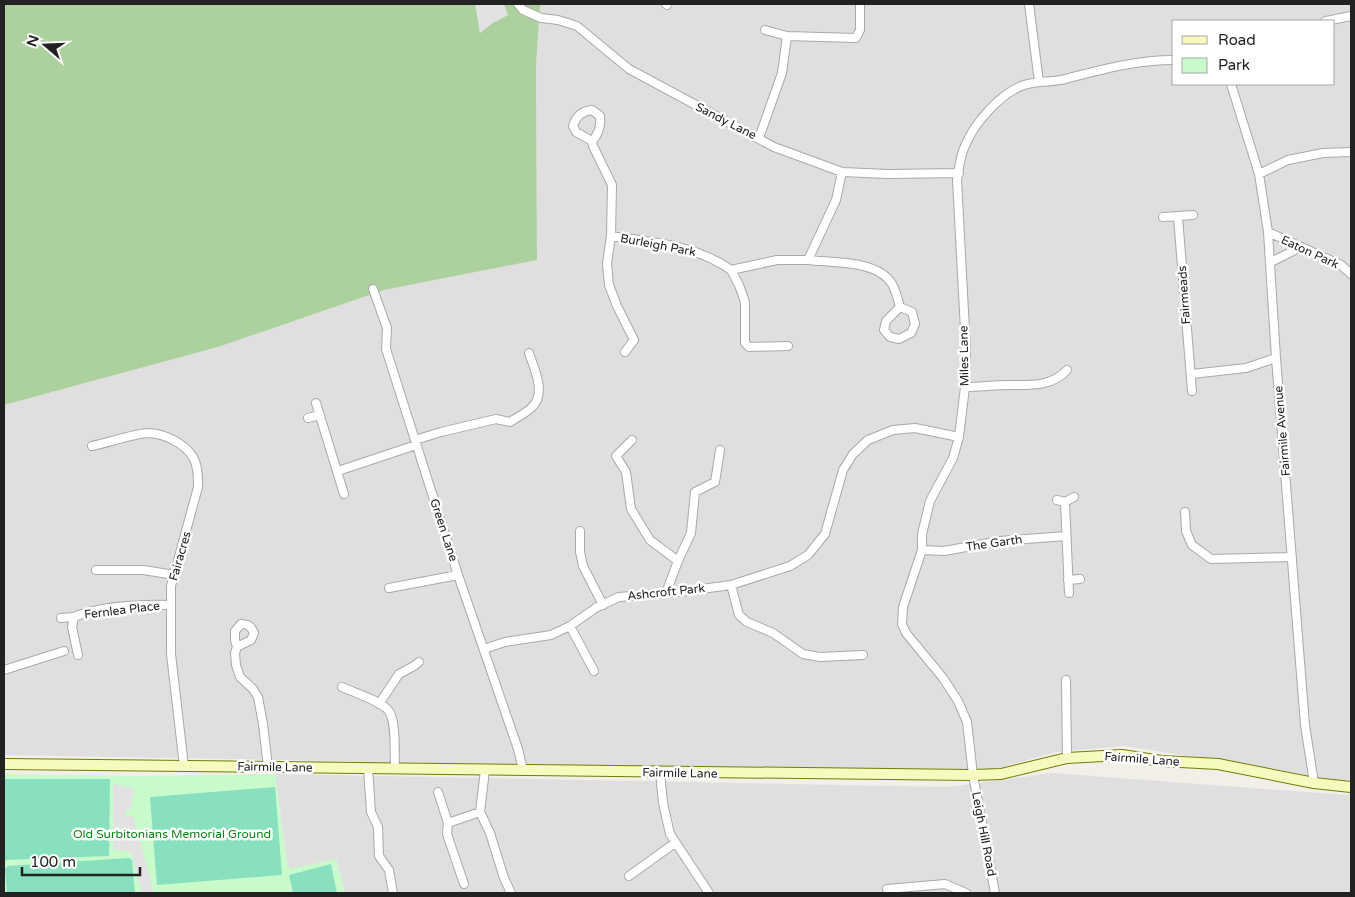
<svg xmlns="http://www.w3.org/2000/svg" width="1355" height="897" viewBox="0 0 1355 897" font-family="'Varela Round',sans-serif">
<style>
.residential{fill:#e0dfdf;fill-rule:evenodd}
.forest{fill:#add19e}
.park{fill:#c8facc}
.pitch{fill:#88e0be}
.parking{fill:#e2e2e2}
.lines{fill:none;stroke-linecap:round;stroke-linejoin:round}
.street-casing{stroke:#a9a9a9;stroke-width:10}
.secondary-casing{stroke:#707d05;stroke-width:12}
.street{stroke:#fff;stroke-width:8}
.secondary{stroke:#f7fabf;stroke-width:10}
.labels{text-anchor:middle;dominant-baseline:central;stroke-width:5;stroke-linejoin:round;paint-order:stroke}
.street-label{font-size:12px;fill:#222;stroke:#fff}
.park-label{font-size:12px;fill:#0c8416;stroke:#fff}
</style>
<rect width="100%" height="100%" fill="#f2efe9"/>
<path class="residential" d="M545,4H1351V782L1125,746L1056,752L996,769L617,766L4,755V405L218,347L384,290L537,260L536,66L540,6ZM1174,21H1334V84H1174Z
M1052,773L1346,795L1351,794V893H345L336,859L291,870L287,863L275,774L949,787Z"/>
<path class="forest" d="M4,4H545L540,6L536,66L537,260L384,290L218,347L4,405Z"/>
<path class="park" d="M4,774L142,776L275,774L287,863L290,869L336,859L345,893H4Z"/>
<path class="pitch" d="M4,779H110L109,856L4,860Z
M275,787L282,875L157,885L150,797Z
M129,858L132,860L135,893H7L5,869L8,866Z
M331,864L337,893H293L289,875Z"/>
<path class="parking" d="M475,4H504L508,15L493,23L480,33Z
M113,784L134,788L130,810H125L126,816H133L154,893H142L131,852L113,849Z"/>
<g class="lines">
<g class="street-casing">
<path id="street" d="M518,4L523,10L541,18L558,20L577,26L629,69L774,147L842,172L888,174L959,173
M666,4L667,5
M1029,4L1039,82
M1326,21L1351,16
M765,30L787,36L856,38L860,30V4
M1231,84L1259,174L1268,232L1276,358L1305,725L1314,783
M759,138L782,73L787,36
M592,141C599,134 601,125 600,116L592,110C582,111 576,116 573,126L576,132L592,141L593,146L612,185L611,236L607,264L609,285L617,306L634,340L625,352
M1259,174L1288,160L1323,153L1351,152
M1163,217L1193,215
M1178,217L1192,391
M1268,232L1341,265L1351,274
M611,236C652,242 696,245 731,270L777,260H808L836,200L842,172
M808,260C833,263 878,260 892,284C896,291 898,299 900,307L912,312L915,324L911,333L899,339L890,337L884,330L886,321L900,307
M1271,262L1301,247
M731,270L739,285L745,302V343L749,347L788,346
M373,289L387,328L386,349L458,575L518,749L523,770
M1192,374L1246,368L1276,358
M965,387C980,387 994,385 1009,385C1029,385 1052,387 1067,370
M316,403L344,494
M308,418L320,415
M415,440L441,432L496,419L510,422C517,417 527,413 533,406C546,392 534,368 529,353
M632,440L616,456L626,472L631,509L650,540L678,561
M92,446C107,443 136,433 149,433C165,434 184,443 193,457C198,466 198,477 198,487L171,586V654L184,766
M338,471L416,445
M1057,500L1065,502L1074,497
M1065,502L1069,593
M1185,512L1186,531L1192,545L1211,559L1292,557
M580,531V552L583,566L603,605
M922,550L944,551L1000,541L1066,536
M96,570H143L175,575
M1068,580L1080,579
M731,585L739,615L747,622L773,633L803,654L820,657L863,655
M389,588L458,575
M666,593L678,561L691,533L695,492L715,482L720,450
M61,618L74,617
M570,626L594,671
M237,647L251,640L254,633C251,626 248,624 241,624L235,631V640L237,647L235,653L236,665L240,677L253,689L258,697L263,724L268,767
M484,649L505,642L551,635L570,626L597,607L619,597L679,592L731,585L790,566L808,555L825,534L843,470L853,454L868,440L893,430L915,428L959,437
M78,655L72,627L74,617C99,606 143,604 171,605
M4,670L64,651
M1066,680L1067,758
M342,687C355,693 379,700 388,710C397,720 394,755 395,769
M379,704L399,674L414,666L419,662
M368,768L371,812L378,827L379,856L389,870L393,893
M485,770L480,812L490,833L504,878L511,893
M660,772L663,803L670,834L709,893
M438,792L448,823L480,812
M448,823L447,834L464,884
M629,876L675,843
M887,889L945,884L966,893
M995,893L973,775L967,722L958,701L943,678L906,633L902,624L903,607L922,550V534L930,501L953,458L959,437L965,387L966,349L957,180C959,169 960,156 965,146C974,123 1001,93 1024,85C1039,80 1055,83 1069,78C1104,69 1137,60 1174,60"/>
</g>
<g class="secondary-casing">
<path id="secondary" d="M4,764L973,775L1001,774L1067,758L1122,755L1162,761L1218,764L1314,783L1351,787"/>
</g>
<use href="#street" class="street"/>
<use href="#secondary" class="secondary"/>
</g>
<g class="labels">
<g class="street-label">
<text transform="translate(726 121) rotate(27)">Sandy Lane</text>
<text transform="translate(658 245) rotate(11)">Burleigh Park</text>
<text transform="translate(1310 252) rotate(25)">Eaton Park</text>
<text transform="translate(1184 295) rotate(-94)">Fairmeads</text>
<text transform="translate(964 356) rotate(-91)">Miles Lane</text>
<text transform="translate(1282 431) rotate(-95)">Fairmile Avenue</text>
<text transform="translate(444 530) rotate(72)">Green Lane</text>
<text transform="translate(994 543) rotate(-8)">The Garth</text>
<text transform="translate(180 556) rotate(-74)">Fairacres</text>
<text transform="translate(666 592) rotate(-6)">Ashcroft Park</text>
<text transform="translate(122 610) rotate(-7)">Fernlea Place</text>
<text transform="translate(1142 759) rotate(4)">Fairmile Lane</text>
<text transform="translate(275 767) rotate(1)">Fairmile Lane</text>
<text transform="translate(680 773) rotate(1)">Fairmile Lane</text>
<text transform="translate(984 834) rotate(79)">Leigh Hill Road</text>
</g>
<g class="park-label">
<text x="172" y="834">Old Surbitonians Memorial Ground</text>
</g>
</g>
<rect width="1355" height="897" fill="none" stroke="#222222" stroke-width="10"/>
<rect x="1172" y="20" width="162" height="65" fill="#ffffff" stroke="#a7a7a7"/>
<rect x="1182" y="36" width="25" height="8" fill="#f7fabf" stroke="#a7a7a7"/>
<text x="1218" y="45" font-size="15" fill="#222222">Road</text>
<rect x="1182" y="58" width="25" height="15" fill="#c8facc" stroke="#a7a7a7"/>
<text x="1218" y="70" font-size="15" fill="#222222">Park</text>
<g transform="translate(45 45) rotate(289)" stroke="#ffffff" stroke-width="4" paint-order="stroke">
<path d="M0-4L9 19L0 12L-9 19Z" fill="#222222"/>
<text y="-8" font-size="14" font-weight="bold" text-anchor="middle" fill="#222222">N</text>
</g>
<path d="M22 867v8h118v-8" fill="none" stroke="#222222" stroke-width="2.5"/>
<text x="30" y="867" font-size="15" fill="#222222" stroke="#ffffff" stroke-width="4" paint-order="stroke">100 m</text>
</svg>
